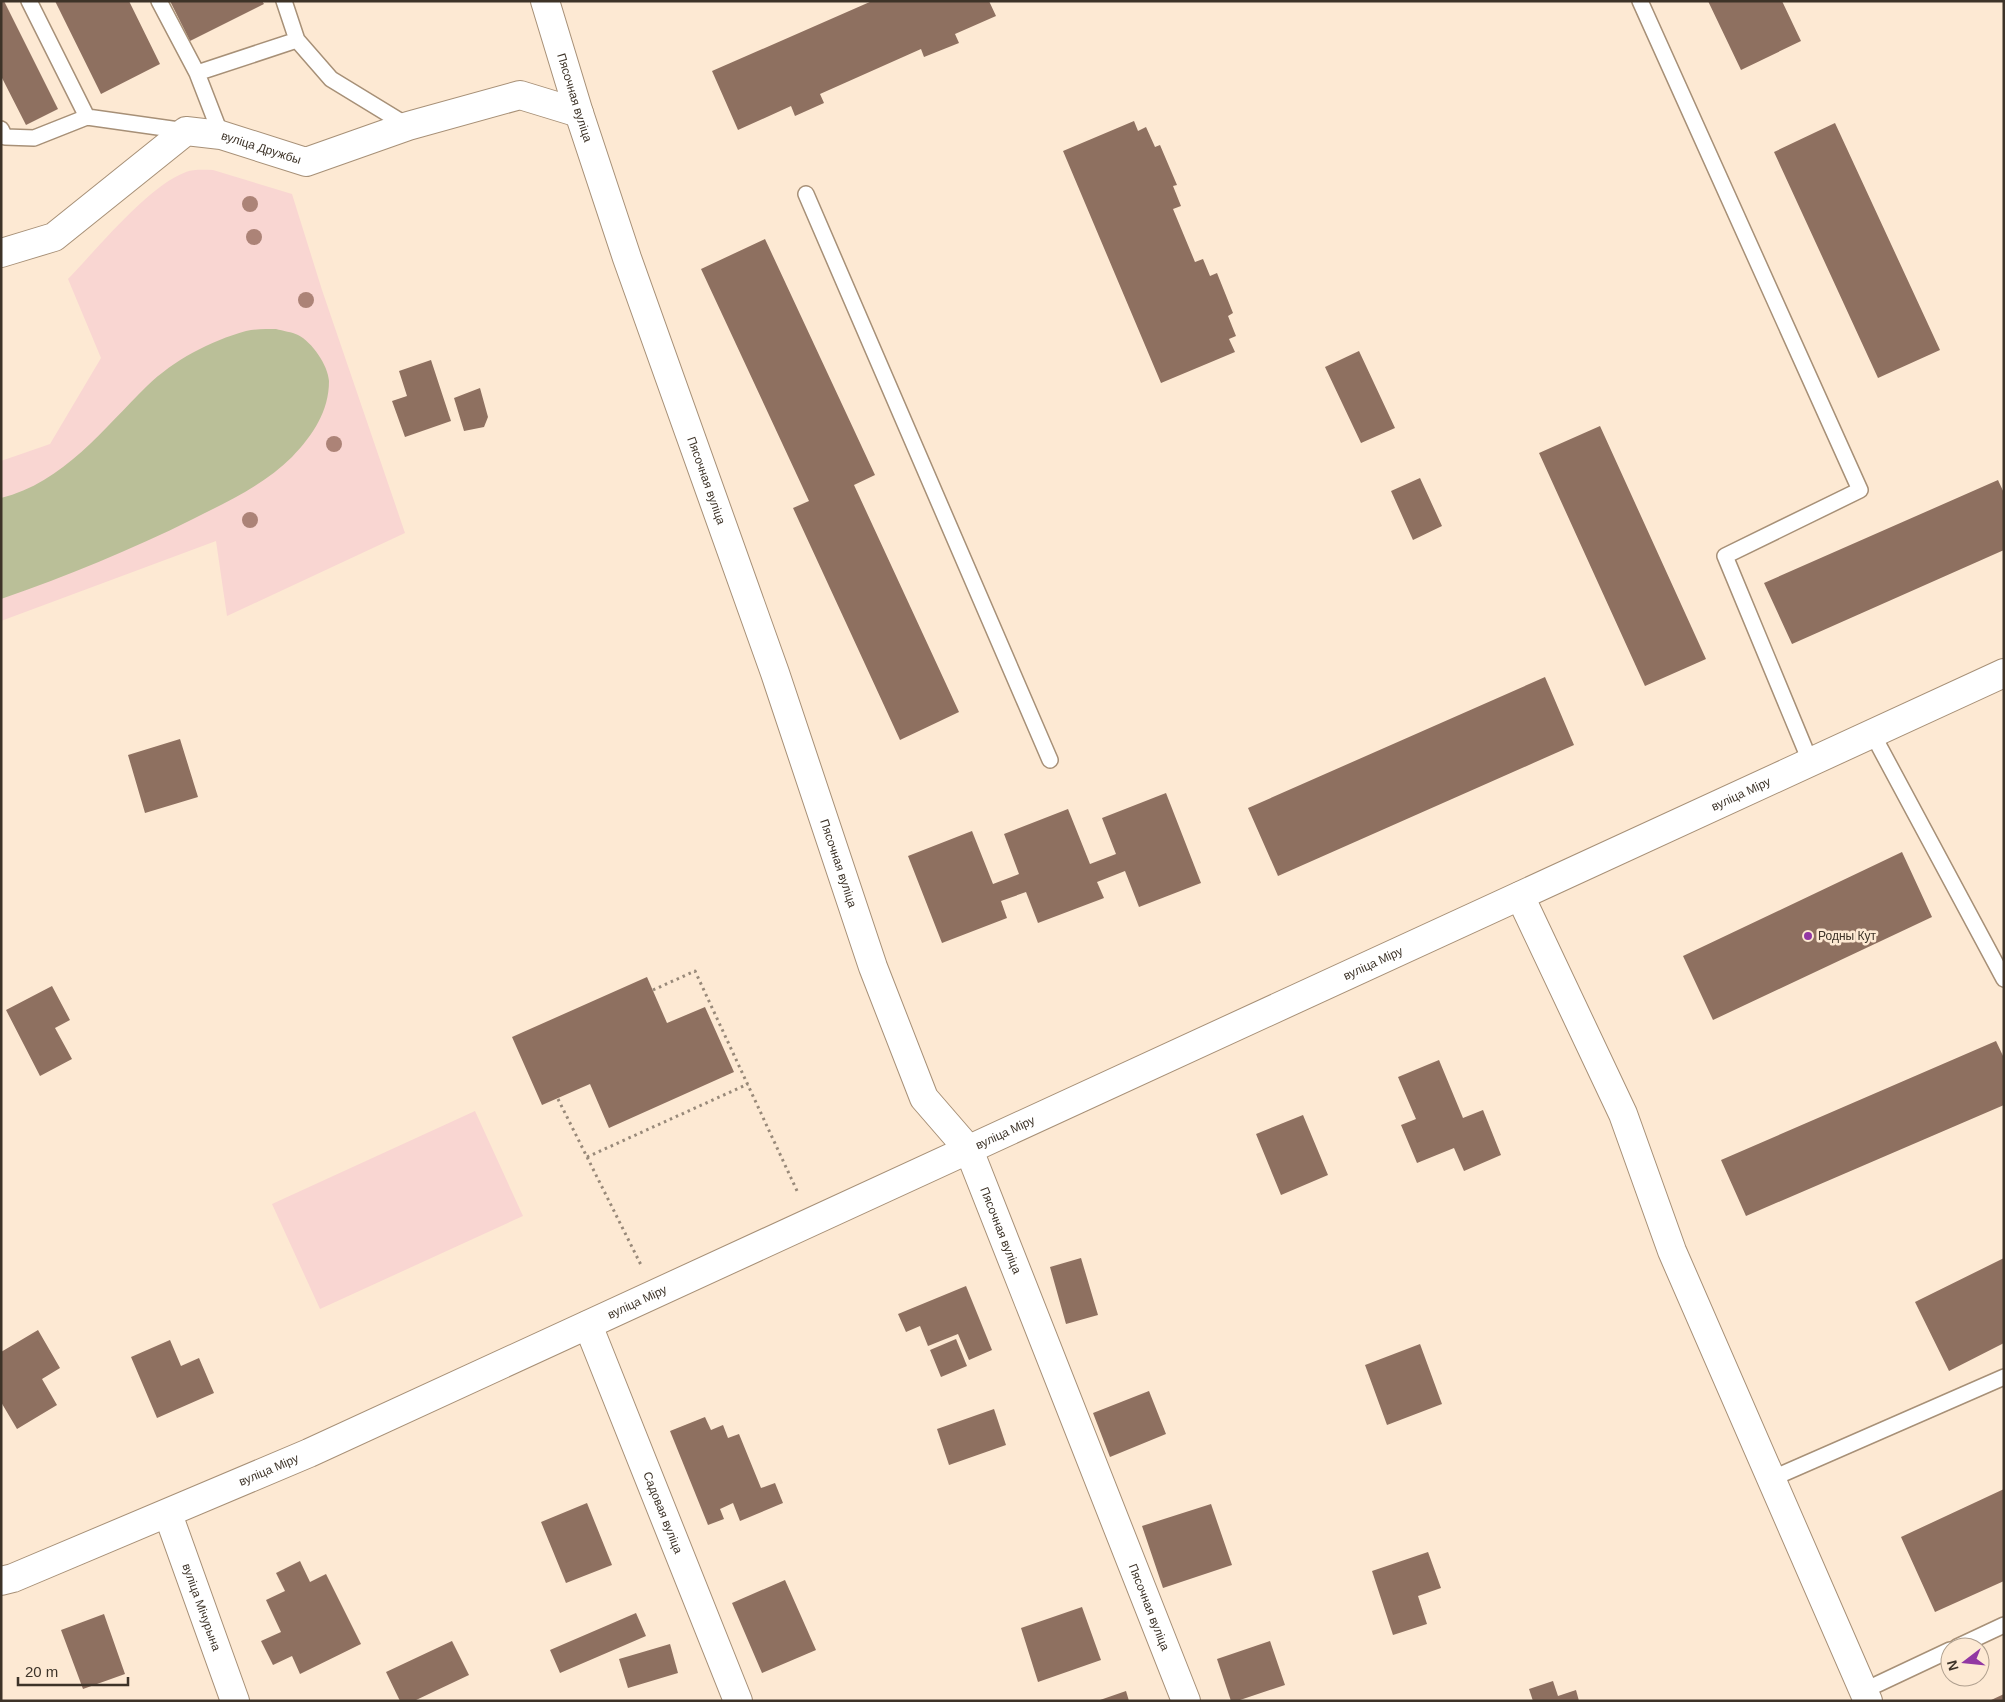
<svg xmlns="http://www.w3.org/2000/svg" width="2005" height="1702" viewBox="0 0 2005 1702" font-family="Arial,sans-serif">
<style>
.green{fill:#f9d6d2}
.water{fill:#babf98}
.building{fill:#8e7060}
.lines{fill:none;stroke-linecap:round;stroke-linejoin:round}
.service-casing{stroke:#a79077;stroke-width:18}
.minor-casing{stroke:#a79077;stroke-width:30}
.path{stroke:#988979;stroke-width:3;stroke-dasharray:2.5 4;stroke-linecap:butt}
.service{stroke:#fff;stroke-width:15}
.minor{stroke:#fff;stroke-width:28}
.tree{fill:#ac8377}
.poi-dot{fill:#9238a3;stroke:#fde9d3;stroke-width:2}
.labels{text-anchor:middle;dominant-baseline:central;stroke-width:5;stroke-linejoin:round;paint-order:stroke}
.street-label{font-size:12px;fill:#3d3328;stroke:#fde9d3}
.poi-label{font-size:12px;fill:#3d3328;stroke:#fde9d3;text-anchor:start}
</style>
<rect width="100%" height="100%" fill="#fde9d3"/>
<path class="green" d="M213,170L292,194L322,290L405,533L227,616L216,541L1,621V461L50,444L101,358L68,279C97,249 148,186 186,172C194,169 204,170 213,170Z
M475,1111L523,1216L320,1309L272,1204Z"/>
<path class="water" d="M276,329C283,331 292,332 298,335C312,342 328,365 329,381C329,411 313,435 292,457C265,484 227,502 193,519C131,550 67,576 1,599V498C63,483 104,428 147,386C174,360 210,341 246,331C256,329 267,329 276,329Z"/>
<path class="building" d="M1,1H4L58,109L26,125L1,76Z
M55,1H129L160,64L101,94Z
M170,1H262L264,4L190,41Z
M872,1H989L996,16L955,34L959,43L924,57L921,49L820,94L824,103L795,116L791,106L738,130L712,71Z
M1708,1H1782L1801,41L1741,70Z
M1134,121L1138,131L1146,127L1155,147L1160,145L1177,185L1173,186L1181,206L1173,209L1195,262L1203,259L1210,276L1217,273L1233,313L1228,316L1236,336L1229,339L1235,352L1161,383L1063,151Z
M1835,123L1940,350L1878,378L1774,152Z
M765,239L875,475L854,485L959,712L900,740L793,508L809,501L701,269Z
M1359,351L1395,428L1361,443L1325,367Z
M431,360L451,421L405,437L392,401L407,396L399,371Z
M480,388L488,417L484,427L464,431L454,398Z
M1600,426L1706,659L1645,686L1539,453Z
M1420,478L1442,526L1413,540L1391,491Z
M1998,480L2004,493V550L1792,644L1764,583Z
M1545,677L1574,745L1278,876L1248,808Z
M180,739L198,797L145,813L128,755Z
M1166,793L1201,883L1139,907L1125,871L1097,882L1104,898L1038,923L1026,892L1001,901L1007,918L942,943L908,856L972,831L993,884L1019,874L1004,834L1068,809L1090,864L1116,854L1102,818Z
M1902,852L1932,917L1713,1020L1683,956Z
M647,977L667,1023L705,1007L734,1072L609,1128L590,1084L542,1105L512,1037Z
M52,986L70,1020L55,1028L72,1059L40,1076L6,1010Z
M1996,1041L2004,1058V1105L1746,1216L1721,1160Z
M1439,1060L1463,1118L1483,1110L1501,1155L1464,1171L1454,1148L1417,1163L1401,1125L1416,1119L1398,1077Z
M1303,1115L1328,1175L1281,1195L1256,1134Z
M1081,1258L1098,1315L1066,1324L1050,1267Z
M2004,1258V1343L1949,1371L1915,1302Z
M966,1286L992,1350L969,1360L958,1334L928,1346L920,1326L906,1332L898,1314Z
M38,1330L60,1368L42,1379L57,1405L17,1429L1,1402V1352Z
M956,1339L967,1366L941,1377L930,1350Z
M170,1340L181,1366L199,1358L214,1393L157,1418L131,1357Z
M1420,1344L1442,1404L1387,1425L1365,1365Z
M1149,1391L1166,1434L1110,1457L1093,1413Z
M994,1409L1006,1445L949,1465L937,1429Z
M705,1417L711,1430L723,1425L728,1438L739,1434L761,1488L775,1483L783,1503L740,1521L733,1503L720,1509L724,1519L708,1525L670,1431Z
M2004,1489V1581L1935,1612L1901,1537Z
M587,1503L612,1565L566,1583L541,1522Z
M1211,1504L1232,1565L1163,1588L1142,1526Z
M1428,1552L1441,1588L1418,1596L1427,1624L1393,1635L1372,1571Z
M300,1561L310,1582L326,1574L361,1644L300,1674L292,1656L273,1665L261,1641L281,1632L266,1600L285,1591L276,1573Z
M785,1580L816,1650L762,1673L732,1603Z
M1082,1607L1101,1660L1038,1682L1021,1628Z
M636,1613L646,1636L560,1673L550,1650Z
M104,1614L125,1674L83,1689L61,1630Z
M452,1641L469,1675L414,1701H400L386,1672Z
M1270,1641L1285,1685L1237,1701H1231L1217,1659Z
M670,1644L678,1673L628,1688L619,1659Z
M1553,1681L1558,1696L1576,1690L1579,1701H1533L1529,1689Z
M1126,1691L1129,1701H1100V1700Z
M2004,1694V1701H1989Z"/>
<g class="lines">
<g class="service-casing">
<path id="service" d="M29,1L87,117
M159,1L197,73L221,135
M284,1L297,40L331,79L408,126
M1640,1L1860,490L1725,556L1810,761
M197,73L297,40
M1,129L5,137L34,138L87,117L186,131
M806,194L1050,760
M1872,733L2004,979
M1771,1479L2004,1377
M1957,1647L2004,1625
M1863,1691L1950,1650"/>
</g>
<g class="minor-casing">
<g id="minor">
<path id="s1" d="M545,1L579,113L627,258L775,673L873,967L924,1098L969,1150L1186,1701"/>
<path id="s2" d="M1,253L54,237L186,131L221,135L306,162L408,126L520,95L579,113"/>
<path d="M1520,896L1623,1114L1672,1251L1868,1701"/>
<path id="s3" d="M588,1325L738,1701"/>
<path id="s4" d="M168,1514L235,1701"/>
<path id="s5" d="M1,1581L13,1578L309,1453L2004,673"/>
</g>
</g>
<path class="path" d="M653,990L695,971L798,1193
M558,1099L641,1265
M587,1157L748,1084"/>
<use href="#service" class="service"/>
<use href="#minor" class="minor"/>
</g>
<g class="tree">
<circle cx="250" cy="204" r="8"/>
<circle cx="254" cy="237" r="8"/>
<circle cx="306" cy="300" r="8"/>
<circle cx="334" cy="444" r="8"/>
<circle cx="250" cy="520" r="8"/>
</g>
<circle class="poi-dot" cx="1808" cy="936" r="5"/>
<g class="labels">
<g class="street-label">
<text stroke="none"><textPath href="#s1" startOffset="101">Пясочная вуліца</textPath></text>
<text stroke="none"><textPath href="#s2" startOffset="302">вуліца Дружбы</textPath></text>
<text stroke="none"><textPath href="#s1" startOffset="506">Пясочная вуліца</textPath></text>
<text stroke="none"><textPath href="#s5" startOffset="1910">вуліца Міру</textPath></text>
<text stroke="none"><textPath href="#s1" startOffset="911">Пясочная вуліца</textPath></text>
<text stroke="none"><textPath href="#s5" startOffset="1505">вуліца Міру</textPath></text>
<text stroke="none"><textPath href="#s5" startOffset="1100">вуліца Міру</textPath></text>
<text stroke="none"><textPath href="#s1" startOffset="1316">Пясочная вуліца</textPath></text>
<text stroke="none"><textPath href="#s5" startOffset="695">вуліца Міру</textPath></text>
<text stroke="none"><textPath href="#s5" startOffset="290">вуліца Міру</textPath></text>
<text stroke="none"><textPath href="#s3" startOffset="202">Садовая вуліца</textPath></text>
<text stroke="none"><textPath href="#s4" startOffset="99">вуліца Мічурына</textPath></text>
<text stroke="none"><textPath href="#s1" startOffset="1721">Пясочная вуліца</textPath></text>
</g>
<g class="poi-label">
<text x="1818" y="936">Родны Кут</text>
</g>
</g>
<rect width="2005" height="1702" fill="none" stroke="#3d3328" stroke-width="5"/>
<g transform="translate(1965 1662) rotate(254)"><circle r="24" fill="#fde9d3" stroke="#b0a08f"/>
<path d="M0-4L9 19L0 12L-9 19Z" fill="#9238a3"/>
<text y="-8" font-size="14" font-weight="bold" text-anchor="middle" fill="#3d3328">N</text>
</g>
<path d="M18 1677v8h110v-8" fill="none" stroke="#3d3328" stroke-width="2.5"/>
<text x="25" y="1677" font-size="15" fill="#3d3328" stroke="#fde9d3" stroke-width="4" paint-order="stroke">20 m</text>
</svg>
